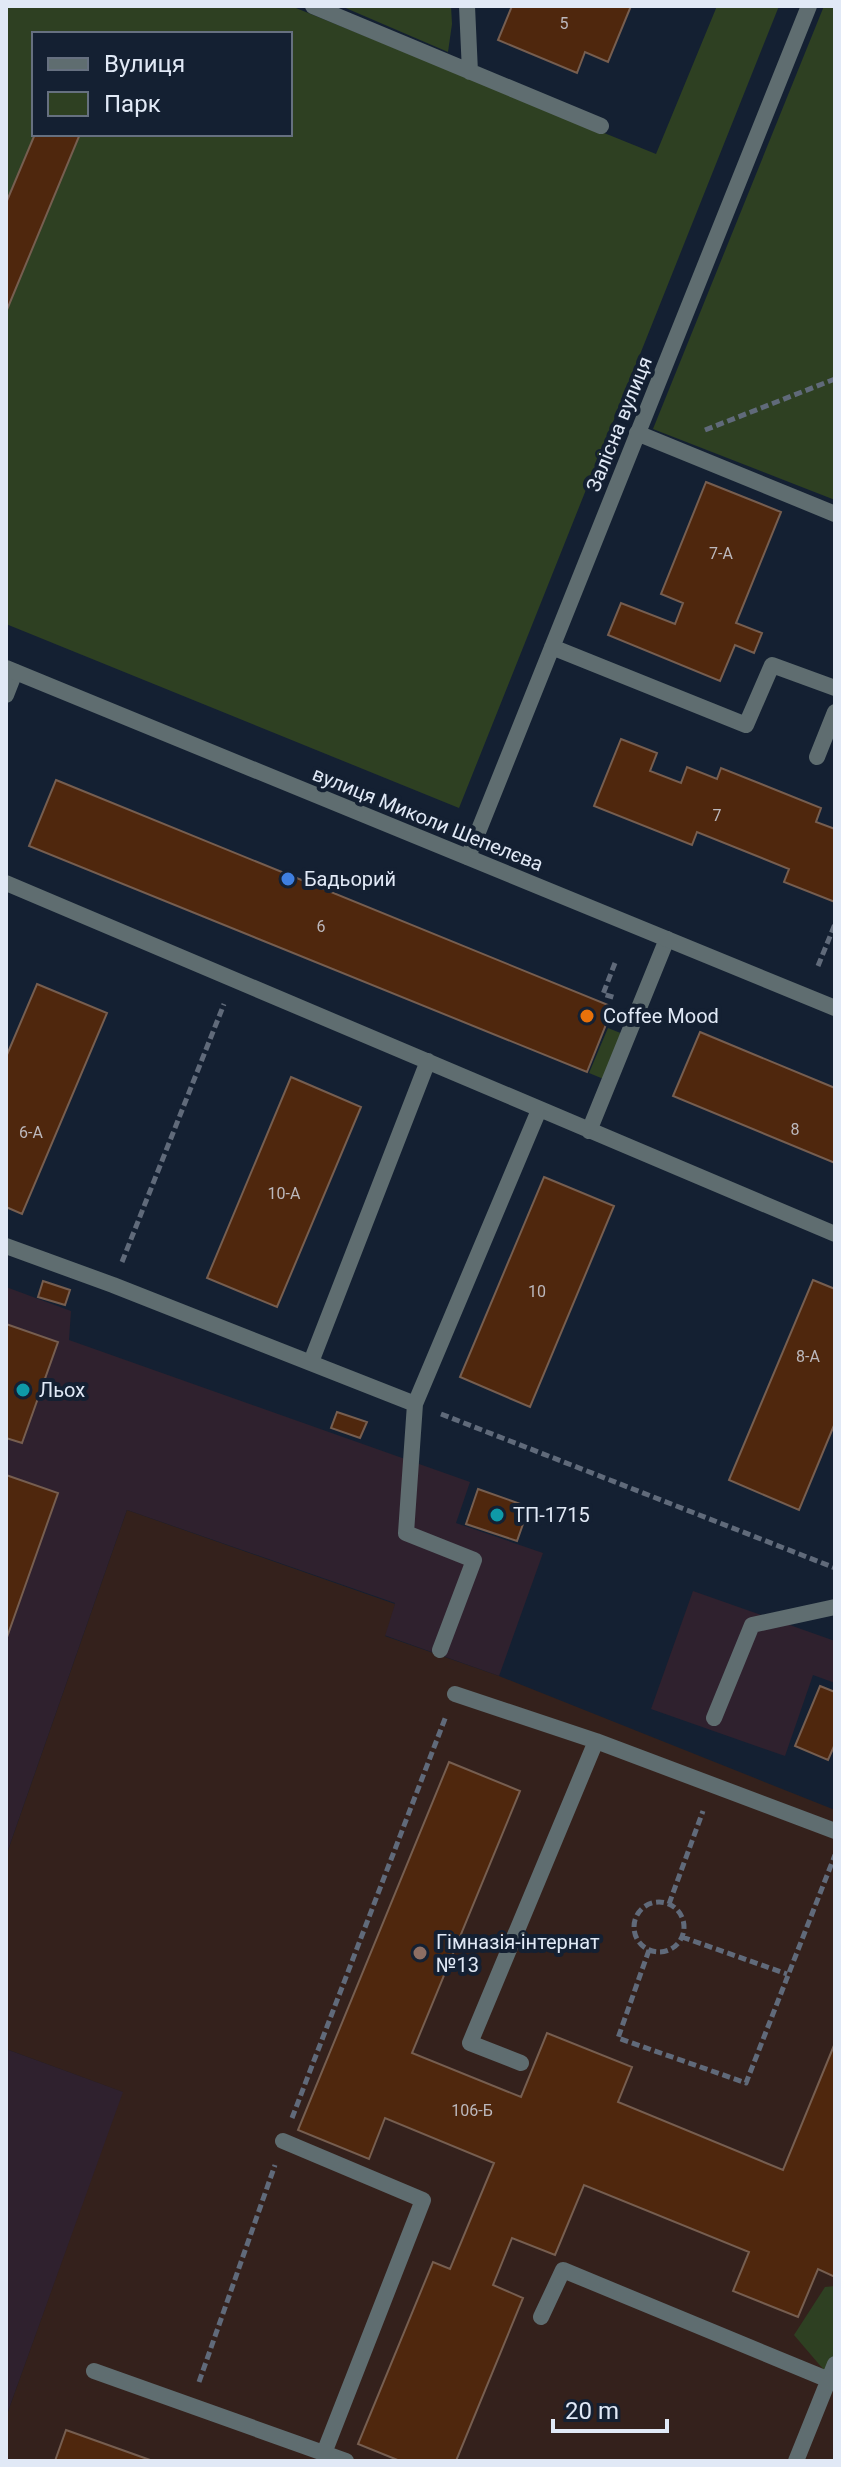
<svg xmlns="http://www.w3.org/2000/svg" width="841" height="2467" viewBox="0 0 841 2467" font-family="Roboto,sans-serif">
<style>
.industrial{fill:#2f212e}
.education{fill:#34211c}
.green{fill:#2e4022;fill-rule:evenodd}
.building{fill:#4f270d;stroke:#765e50;stroke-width:2}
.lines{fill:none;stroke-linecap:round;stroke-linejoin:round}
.path{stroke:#606a7a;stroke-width:5;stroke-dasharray:8 4;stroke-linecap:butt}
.service{stroke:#5f6d70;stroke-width:16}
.minor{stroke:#5f6d70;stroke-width:16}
.shop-dot{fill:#3f7fe0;stroke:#142032;stroke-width:3}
.food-dot{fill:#e8710a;stroke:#142032;stroke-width:3}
.culture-dot{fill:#0f9aa8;stroke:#142032;stroke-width:3}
.education-dot{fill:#8d6e63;stroke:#142032;stroke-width:3}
.labels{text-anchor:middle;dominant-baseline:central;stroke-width:8;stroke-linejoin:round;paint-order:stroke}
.number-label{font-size:16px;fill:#bcb8bc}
.street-label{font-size:20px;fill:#e1e9f6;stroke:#142032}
.poi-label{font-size:20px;fill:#e1e9f6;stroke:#142032;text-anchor:start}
</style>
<rect width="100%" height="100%" fill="#142032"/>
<path class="industrial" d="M6,1287L71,1311L69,1340L470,1482L456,1523L543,1553L499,1676L384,1635L395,1603L127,1510L6,1856Z
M693,1591L835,1641V1683L813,1675L785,1756L651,1709Z
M6,2049L124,2092L6,2417Z"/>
<path class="education" d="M127,1510L395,1604L385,1636L499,1676L835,1810V2461H6V2417L123,2092L6,2049V1856Z"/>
<path class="green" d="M6,6H291L656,154L717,6H779L459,808L6,624ZM34,34H290V134H34Z
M341,6H451L452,24L448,52Z
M824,6H835V500L653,429Z
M608,1028L623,1034L606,1080L589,1073Z
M835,2286V2383L794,2335L825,2287Z"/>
<path class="building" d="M512,6H631L608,62L585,52L577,73L498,40Z
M35,134H80L6,312V203Z
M706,482L781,512L736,623L762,633L754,653L735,645L720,681L608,635L621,603L675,624L683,603L661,594Z
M621,739L657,753L650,771L681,783L687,767L717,779L721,768L821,808L816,822L835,829V902L784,882L789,869L697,832L692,845L594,806Z
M56,780L613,1007L587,1072L29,846Z
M37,984L107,1013L22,1214L6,1207V1057Z
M700,1032L835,1088V1163L673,1096Z
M291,1077L361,1107L277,1307L207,1278Z
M544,1177L614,1206L530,1407L460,1377Z
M813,1280L835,1289V1423L799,1510L729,1480Z
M43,1281L70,1290L65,1305L38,1297Z
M6,1324L58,1342L22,1443L6,1438Z
M337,1412L367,1422L360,1438L331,1428Z
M6,1475L58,1493L6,1640Z
M478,1489L529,1507L517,1541L466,1524Z
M820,1686L835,1692V1744L828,1760L795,1746Z
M449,1762L520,1791L412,2053L521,2097L547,2033L632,2067L618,2102L783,2170L835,2043V2277L818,2269L798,2317L733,2291L749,2252L584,2185L555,2255L512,2238L493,2285L523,2298L456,2461H400L358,2444L433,2262L450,2269L494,2163L385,2118L369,2159L298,2130Z
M66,2430L153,2461H55Z"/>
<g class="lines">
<path class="path" d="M705,430L835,379
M615,963L603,994L616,998
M818,966L835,924
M122,1262L224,1004
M441,1414L835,1568
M634 1927a25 25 0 1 1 50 0a25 25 0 1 1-50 0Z
M669,1904L703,1811
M682,1937L787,1974
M649,1950L618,2038L746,2083L835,1855
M292,2118L446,1716
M199,2382L275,2165"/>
<path class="service" d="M313,6L601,126
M467,6L470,72
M637,433L835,514
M552,647L746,725L772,665L835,688
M6,695L15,672
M817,757L835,712
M468,857L809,6
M6,883L835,1234
M589,1131L667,939
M6,1246L113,1285L415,1404
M311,1362L428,1061
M440,1650L474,1560L406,1533L415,1404L539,1110
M455,1694L596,1741L835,1831
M714,1718L752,1625L835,1607
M521,2063L470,2043L596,1741
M283,2141L423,2200L324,2453
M541,2317L563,2270L829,2380
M94,2371L346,2461
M796,2461L835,2364"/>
<path class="minor" d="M6,668L835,1008"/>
</g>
<circle class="shop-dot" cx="288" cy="879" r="8"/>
<circle class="food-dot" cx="587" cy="1016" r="8"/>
<g class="culture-dot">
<circle cx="23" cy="1390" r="8"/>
<circle cx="497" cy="1515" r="8"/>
</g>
<circle class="education-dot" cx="420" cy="1953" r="8"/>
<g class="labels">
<g class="number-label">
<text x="564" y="23">5</text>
<text x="721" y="553">7-А</text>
<text x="717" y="815">7</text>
<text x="321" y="926">6</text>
<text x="795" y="1129">8</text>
<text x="31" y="1132">6-А</text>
<text x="284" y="1193">10-А</text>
<text x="537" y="1291">10</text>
<text x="808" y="1356">8-А</text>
<text x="472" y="2110">106-Б</text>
</g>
<g class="street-label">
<text transform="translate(619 424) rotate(-68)">Залісна вулиця</text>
<text transform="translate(428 819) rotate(22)">вулиця Миколи Шепелєва</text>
</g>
<g class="poi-label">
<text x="304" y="879">Бадьорий</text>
<text x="603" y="1016">Coffee Mood</text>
<text x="39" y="1390">Льох</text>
<text x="513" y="1515">ТП-1715</text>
<text x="436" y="1942">Гімназія-інтернат<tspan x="436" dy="23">№13</tspan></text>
</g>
</g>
<rect width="841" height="2467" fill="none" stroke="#e1e9f6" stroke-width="16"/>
<rect x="32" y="32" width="260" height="104" fill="#142032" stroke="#667080" stroke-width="2"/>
<rect x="48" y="58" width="40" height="12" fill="#5f6d70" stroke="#667080" stroke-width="2"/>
<text x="104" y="72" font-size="24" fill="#e1e9f6">Вулиця</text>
<rect x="48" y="92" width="40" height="24" fill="#2e4022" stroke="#667080" stroke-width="2"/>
<text x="104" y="112" font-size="24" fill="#e1e9f6">Парк</text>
<path d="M553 2419v12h114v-12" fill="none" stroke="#e1e9f6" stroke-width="4"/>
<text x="565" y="2419" font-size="24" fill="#e1e9f6" stroke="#142032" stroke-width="6" paint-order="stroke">20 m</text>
</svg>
